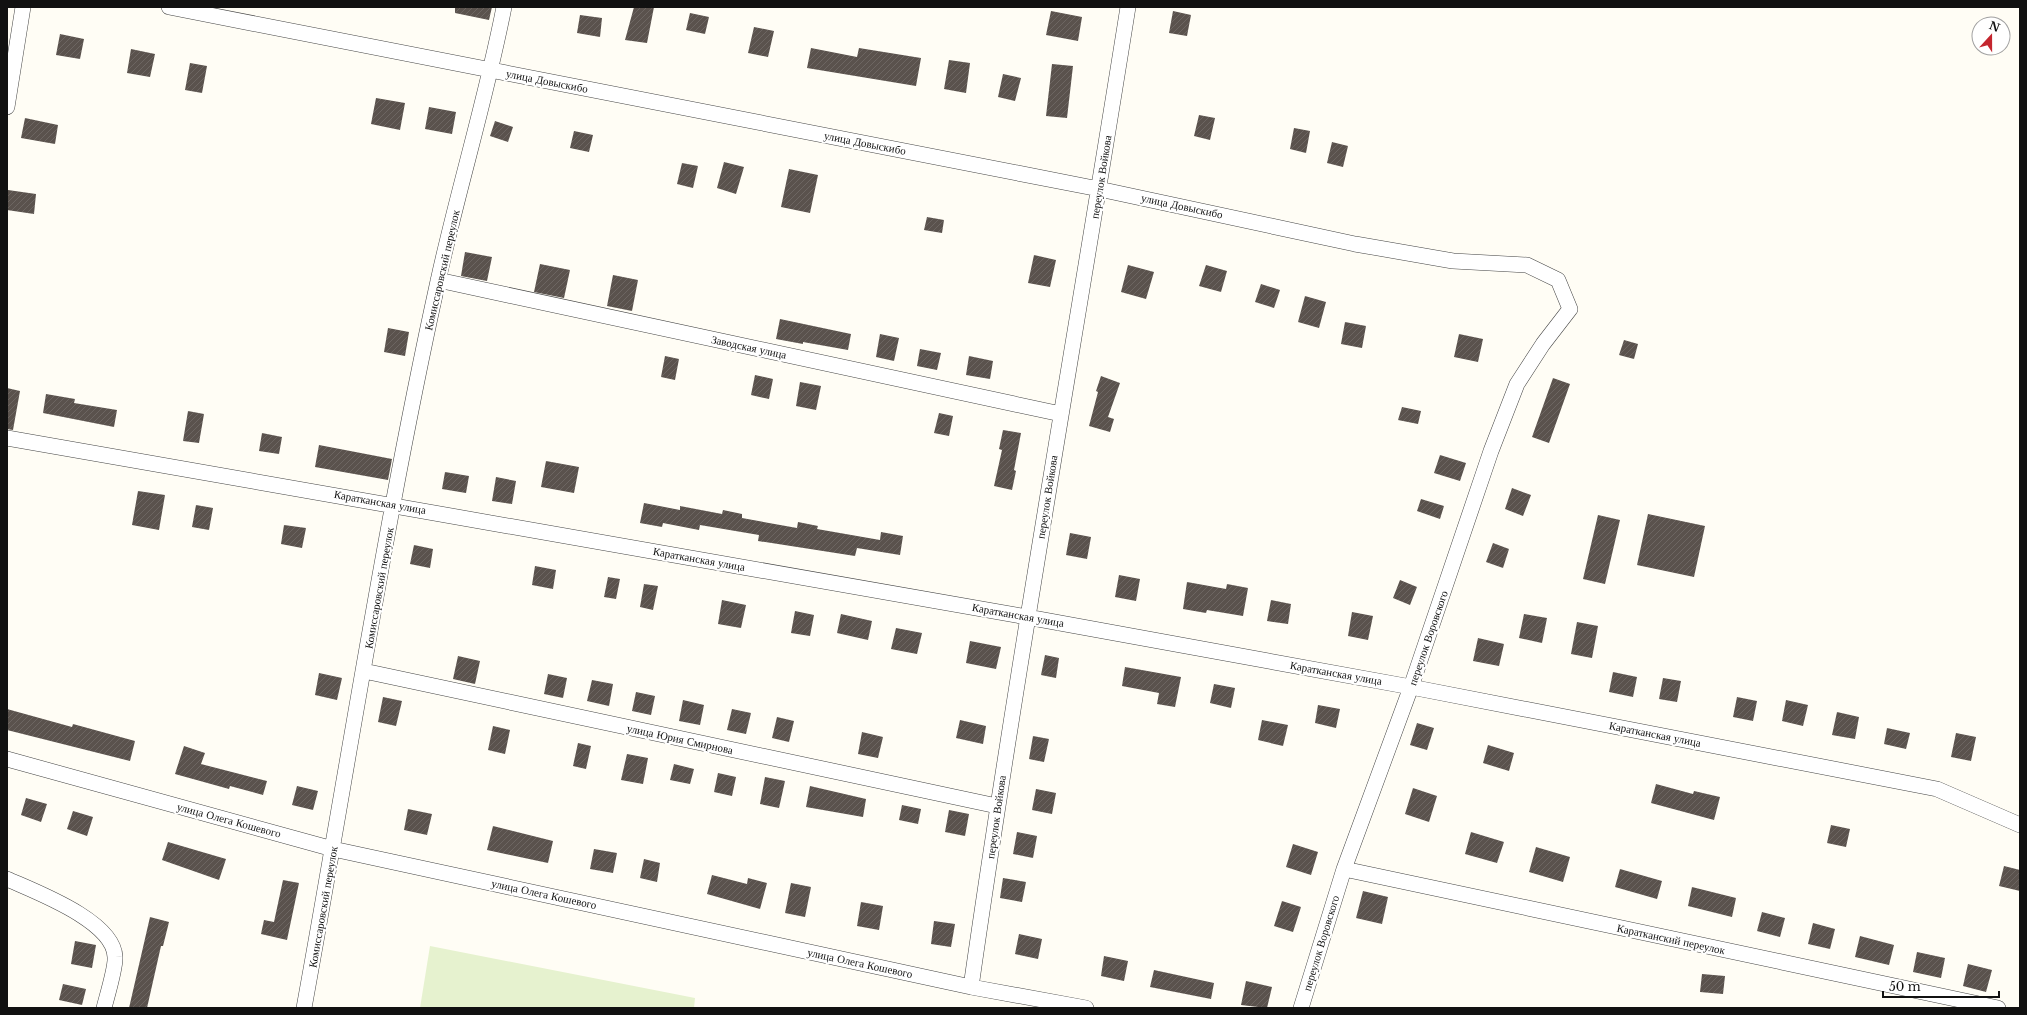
<svg xmlns="http://www.w3.org/2000/svg" width="2027" height="1015" viewBox="0 0 2027 1015" font-family="'Libre Baskerville',serif">
<style>
.pitch{fill:#e6f2cf}
.building{fill:url(#building-hatch)}
.lines{fill:none;stroke-linecap:round;stroke-linejoin:round}
.minor-casing{stroke:#444;stroke-width:16}
.minor{stroke:#fff;stroke-width:15}
.labels{text-anchor:middle;dominant-baseline:central;stroke-width:4;stroke-linejoin:round;paint-order:stroke}
.street-label{font-size:11px;fill:#111;stroke:#fff}
</style>
<defs>
<pattern id="building-hatch" width="6" height="6" patternUnits="userSpaceOnUse"><rect width="6" height="6" fill="#5a524d"/><path d="M-1 1l2-2M0 6l6-6M5 7l2-2" fill="none" stroke="#6d6662"/></pattern>
</defs>
<rect width="100%" height="100%" fill="#fffdf5"/>
<path class="pitch" d="M430,946L695,998L694,1008H420Z"/>
<path class="building" d="M455,7H492L489,20L455,13Z
M634,7H654L647,43L625,40Z
M1051,11L1082,17L1078,41L1046,35Z
M1173,11L1191,15L1187,36L1169,33Z
M690,13L709,17L705,34L686,30Z
M580,15L602,18L600,37L577,33Z
M754,27L774,31L768,57L748,53Z
M60,34L84,39L80,59L56,55Z
M811,48L857,57L859,48L921,58L916,86L807,68Z
M131,49L155,54L150,77L127,73Z
M949,60L970,63L966,93L944,89Z
M190,63L207,66L202,93L185,90Z
M1052,64L1073,66L1067,118L1046,116Z
M1003,74L1021,78L1015,101L998,97Z
M376,98L405,103L400,130L371,124Z
M429,107L456,112L452,134L425,129Z
M1199,115L1215,118L1210,140L1194,136Z
M25,118L58,125L55,144L21,138Z
M495,121L513,127L508,142L490,136Z
M1294,128L1310,131L1306,153L1290,149Z
M574,131L593,135L589,152L570,148Z
M1332,142L1348,146L1343,167L1327,163Z
M724,162L744,167L736,194L717,188Z
M682,163L698,166L693,188L677,184Z
M789,169L818,175L810,213L781,207Z
M8,190L36,194L34,214L7,210Z
M927,217L944,220L942,233L924,230Z
M465,252L492,257L487,281L461,276Z
M1034,255L1056,260L1050,287L1028,283Z
M540,264L570,270L564,298L534,292Z
M1128,265L1154,272L1146,299L1121,292Z
M1206,265L1227,271L1221,292L1199,286Z
M613,275L638,280L632,311L607,306Z
M1261,284L1280,290L1274,308L1255,302Z
M1305,296L1326,302L1319,328L1298,322Z
M780,319L851,334L848,350L803,342V344L776,339Z
M1345,322L1366,326L1362,348L1341,344Z
M388,328L409,332L405,356L384,352Z
M880,334L899,338L894,361L876,357Z
M1459,334L1483,339L1478,362L1454,357Z
M1624,340L1638,344L1634,359L1619,355Z
M920,349L941,353L937,370L917,366Z
M665,356L679,359L675,380L661,377Z
M969,356L993,361L990,379L966,375Z
M755,375L773,379L769,399L751,395Z
M1101,376L1120,383L1108,417L1114,419L1110,432L1089,426L1098,392L1096,391Z
M1553,378L1570,384L1549,443L1532,437Z
M800,382L821,386L816,410L796,406Z
M7,388L20,391L13,430L7,429Z
M46,394L75,399L74,403L117,410L114,427L43,413Z
M1402,407L1421,411L1418,424L1398,420Z
M188,411L204,414L199,443L183,441Z
M939,413L953,416L949,436L934,433Z
M1003,430L1021,433L1014,470L1016,471L1012,490L994,486L1002,450L999,449Z
M262,433L282,437L279,454L259,451Z
M319,445L392,459L388,480L315,467Z
M1440,455L1466,463L1460,481L1434,473Z
M546,461L579,467L574,493L541,487Z
M445,472L469,476L466,493L442,489Z
M496,477L516,481L512,504L492,501Z
M1512,488L1531,495L1523,516L1505,509Z
M138,491L165,495L159,530L132,525Z
M1421,499L1444,506L1440,519L1417,511Z
M644,503L680,510V506L722,514L723,510L742,514V518L797,528L798,522L818,526L817,529L880,540L881,532L903,536L900,555L857,548L855,556L758,541L759,535L700,525L699,530L663,523L662,527L640,523Z
M196,505L213,508L209,530L192,527Z
M1648,514L1705,526L1694,577L1637,565Z
M1598,515L1620,520L1605,584L1583,579Z
M284,525L306,528L302,548L281,544Z
M1070,533L1091,537L1087,559L1066,555Z
M1493,543L1509,549L1503,568L1486,562Z
M414,545L433,549L430,568L410,564Z
M535,566L556,570L553,589L532,585Z
M1119,575L1140,579L1136,601L1115,597Z
M608,577L620,579L616,599L604,597Z
M1400,580L1417,587L1410,605L1393,598Z
M1187,582L1226,589L1227,584L1248,588L1243,616L1207,610L1206,613L1183,609Z
M644,584L658,586L653,610L640,607Z
M722,600L746,605L741,628L718,624Z
M1271,600L1291,604L1288,624L1267,621Z
M795,611L814,615L810,636L791,633Z
M1352,612L1373,616L1368,640L1348,636Z
M841,614L872,621L868,640L837,633Z
M1524,614L1547,618L1542,643L1519,638Z
M1577,622L1598,626L1592,658L1571,654Z
M896,628L922,633L917,654L891,649Z
M1478,638L1504,644L1499,666L1473,661Z
M970,641L1001,647L996,669L966,663Z
M1045,655L1059,658L1056,678L1041,675Z
M458,656L480,661L475,684L453,679Z
M1125,667L1181,677L1175,707L1157,704L1159,693L1122,686Z
M1613,672L1637,677L1633,697L1609,692Z
M319,673L342,678L337,700L315,695Z
M548,674L567,678L563,698L544,694Z
M1663,678L1681,681L1677,702L1659,699Z
M592,680L613,684L609,706L587,701Z
M1214,684L1235,688L1231,708L1210,703Z
M636,692L655,696L651,715L632,711Z
M383,697L402,701L396,726L378,722Z
M1737,697L1757,701L1753,721L1733,717Z
M683,700L704,705L700,725L679,721Z
M1786,700L1808,705L1803,726L1782,721Z
M1318,705L1340,709L1336,728L1315,723Z
M7,709L72,727L73,724L135,741L130,761L7,730Z
M732,709L751,713L746,734L727,730Z
M1837,712L1859,717L1855,739L1832,735Z
M777,717L794,721L789,742L772,738Z
M960,720L986,726L983,744L956,738Z
M1262,720L1288,725L1283,746L1258,740Z
M1417,723L1434,728L1427,750L1410,745Z
M493,726L510,730L505,754L488,750Z
M1887,728L1910,733L1906,749L1884,744Z
M862,732L883,737L878,758L858,754Z
M1956,733L1976,737L1971,761L1951,757Z
M1033,736L1049,739L1044,762L1029,759Z
M578,743L591,746L586,769L573,766Z
M1488,745L1514,753L1509,771L1483,763Z
M184,746L205,753L201,764L267,781L263,795L230,786L229,789L175,774Z
M627,754L648,758L643,784L621,780Z
M674,764L694,769L690,784L670,780Z
M718,773L736,777L732,796L714,792Z
M765,777L785,781L779,808L760,804Z
M1656,784L1693,794L1694,791L1720,797L1714,820L1651,803Z
M297,786L318,791L313,810L292,805Z
M810,786L866,799L863,817L806,807Z
M1413,788L1437,796L1429,822L1405,814Z
M1036,789L1056,793L1052,814L1032,810Z
M26,798L47,804L41,822L21,815Z
M902,805L921,809L918,824L899,820Z
M408,809L432,814L427,835L404,830Z
M949,810L969,814L965,836L945,832Z
M73,811L93,817L87,836L67,829Z
M1831,825L1850,829L1846,847L1827,843Z
M493,826L553,841L548,863L487,850Z
M1017,832L1037,836L1033,858L1013,854Z
M1471,832L1504,842L1497,863L1465,854Z
M168,842L226,859L219,880L162,860Z
M1293,844L1318,852L1311,875L1286,867Z
M1536,847L1570,857L1563,882L1529,872Z
M594,849L617,853L613,873L590,869Z
M644,859L660,863L657,882L640,878Z
M2004,866L2020,870V891L1999,886Z
M1620,869L1662,881L1657,899L1615,887Z
M712,875L747,884L748,878L767,883L760,909L707,894Z
M1003,878L1026,882L1022,902L1000,898Z
M283,880L299,883L287,940L261,934L264,920L274,922Z
M791,883L811,887L805,917L785,913Z
M1692,887L1736,898L1732,917L1688,906Z
M1363,891L1388,897L1382,924L1356,918Z
M1282,901L1301,907L1293,932L1274,926Z
M861,902L883,906L879,930L857,926Z
M1762,912L1785,918L1780,937L1757,931Z
M150,917L169,922L163,946H161L147,1008H129Z
M934,921L955,924L951,947L931,944Z
M1813,923L1835,929L1830,949L1808,944Z
M1019,934L1042,939L1038,959L1015,954Z
M1860,936L1894,945L1889,965L1855,957Z
M75,941L96,945L92,968L71,964Z
M1917,952L1945,958L1941,978L1913,972Z
M1104,956L1128,961L1124,981L1101,976Z
M1968,964L1992,970L1986,992L1963,986Z
M1154,970L1214,983L1211,999L1150,987Z
M1702,974L1725,976L1723,994L1700,992Z
M1246,981L1272,987L1267,1008L1241,1005Z
M63,984L86,989L82,1005L59,1000Z"/>
<g class="lines">
<g class="minor-casing">
<path id="minor" d="M169,7L1099,189L1355,244L1453,261L1527,265L1558,280L1570,309L1543,344L1517,384L1491,451L1411,687L1344,869L1301,1008
M7,107L23,7
M438,280L1061,414
M7,438L1027,617L1411,687L1937,789L2020,825
M364,671L997,806
M7,759L333,849L971,987L1086,1008
M1344,869L1998,1008
M7,879C36,892 114,921 115,957C116,967 107,996 104,1008
M971,987C1018,659 1076,334 1128,7
M304,1008C348,766 385,522 438,281C458,189 486,100 504,7"/>
</g>
<use href="#minor" class="minor"/>
</g>
<g class="labels">
<g class="street-label">
<text transform="translate(547 81) rotate(11)">улица Довыскибо</text>
<text transform="translate(865 143) rotate(11)">улица Довыскибо</text>
<text transform="translate(1101 177) rotate(-81)">переулок Войкова</text>
<text transform="translate(1182 206) rotate(12)">улица Довыскибо</text>
<text transform="translate(442 270) rotate(-77)">Комиссаровский переулок</text>
<text transform="translate(749 347) rotate(12)">Заводская улица</text>
<text transform="translate(1047 497) rotate(-81)">переулок Войкова</text>
<text transform="translate(380 502) rotate(10)">Каратканская улица</text>
<text transform="translate(699 559) rotate(10)">Каратканская улица</text>
<text transform="translate(379 588) rotate(-80)">Комиссаровский переулок</text>
<text transform="translate(1018 615) rotate(10)">Каратканская улица</text>
<text transform="translate(1428 638) rotate(-71)">переулок Воровского</text>
<text transform="translate(1336 673) rotate(10)">Каратканская улица</text>
<text transform="translate(1655 734) rotate(11)">Каратканская улица</text>
<text transform="translate(680 739) rotate(12)">улица Юрия Смирнова</text>
<text transform="translate(996 817) rotate(-82)">переулок Войкова</text>
<text transform="translate(229 820) rotate(15)">улица Олега Кошевого</text>
<text transform="translate(544 894) rotate(12)">улица Олега Кошевого</text>
<text transform="translate(323 907) rotate(-80)">Комиссаровский переулок</text>
<text transform="translate(1671 939) rotate(12)">Каратканский переулок</text>
<text transform="translate(1321 943) rotate(-73)">переулок Воровского</text>
<text transform="translate(860 963) rotate(12)">улица Олега Кошевого</text>
</g>
</g>
<rect width="2027" height="1015" fill="none" stroke="#111111" stroke-width="16"/>
<g transform="translate(1991 36) rotate(21)"><circle r="19" fill="#ffffff" stroke="#a0a0a0"/>
<path d="M0-3L7 15L0 10L-7 15Z" fill="#c4262e"/>
<text y="-6" font-size="11" font-weight="bold" text-anchor="middle" fill="#111111">N</text>
</g>
<path d="M1883 991v6h116v-6" fill="none" stroke="#111111" stroke-width="2"/>
<text x="1889" y="991" font-size="12" fill="#111111" stroke="#ffffff" stroke-width="3" paint-order="stroke">50 m</text>
</svg>
